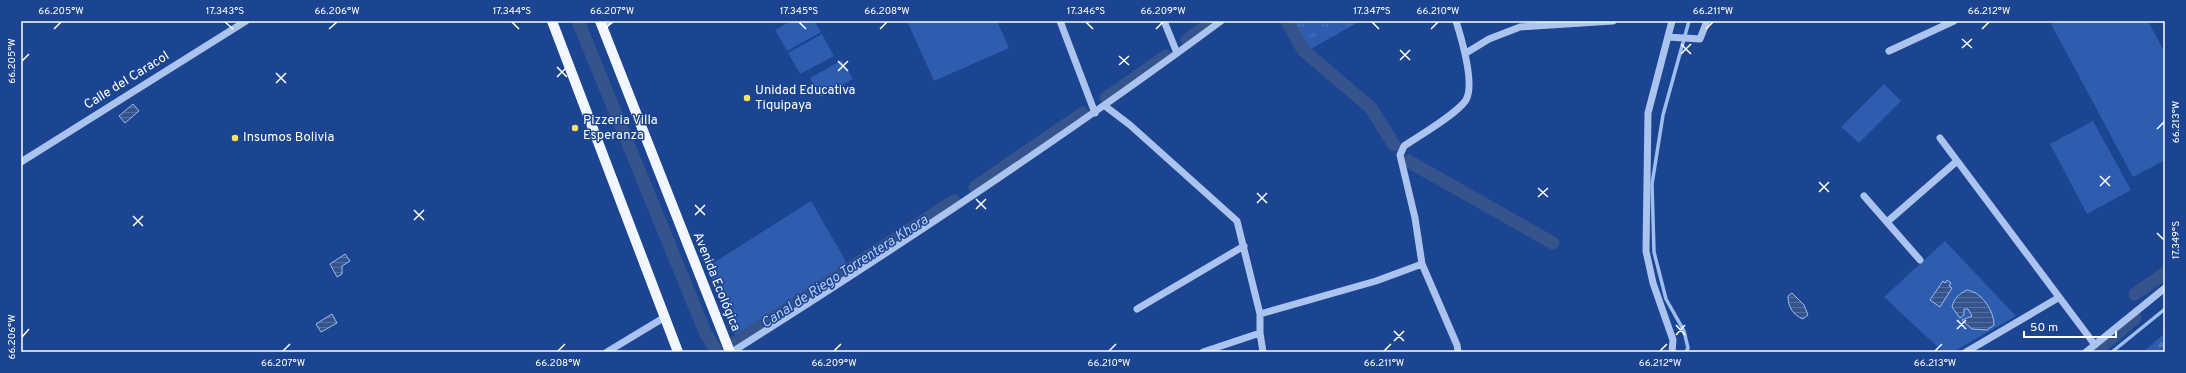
<svg xmlns="http://www.w3.org/2000/svg" width="2186" height="373" viewBox="0 0 2186 373" font-family="Overpass,sans-serif">
<style>
.grass{fill:#2e5caf}
.forest{fill:url(#forest-firs)}
.park{fill:url(#park-tufts)}
.water{fill:url(#water-rules);stroke:#9ebdf1}
.lines{fill:none;stroke-linecap:round;stroke-linejoin:round}
.stream{stroke:#9ebdf1;stroke-width:3.5}
.canal{stroke:#36548c;stroke-width:13}
.minor{stroke:#abc3ef;stroke-width:7}
.major{stroke:#f2f6ff;stroke-width:10}
.ticks{fill:none;stroke:#fff;stroke-width:1.5}
.poi-dot{fill:#ffe168;stroke:#1b4491;stroke-width:1.5}
.labels{text-anchor:middle;dominant-baseline:central;stroke-width:3;stroke-linejoin:round;paint-order:stroke}
.street-label{font-size:13px;fill:#fff;stroke:#1b4491}
.poi-label{font-size:13px;fill:#fff;stroke:#1b4491;text-anchor:start}
.water-label{font-size:14px;font-style:italic;fill:#b7cef5;stroke:#1b4491}
.neatline{fill:none;stroke:#fff;stroke-width:1.5}
.ticks-label{font-size:10px;text-anchor:middle;fill:#fff}
</style>
<defs>
<pattern id="forest-firs" width="22" height="20" patternUnits="userSpaceOnUse"><rect width="22" height="20" fill="#2e5caf"/><path d="M5 1l3.5 6h-7zM16 11l3.5 6h-7z" fill="#4d74bb"/></pattern>
<pattern id="park-tufts" width="24" height="20" patternUnits="userSpaceOnUse"><rect width="24" height="20" fill="#2e5caf"/><path d="M3 7l-1-3M5 7V3M7 7l1-3M15 17l-1-3M17 17v-4M19 17l1-3" fill="none" stroke="#4d74bb"/></pattern>
<pattern id="water-rules" width="6" height="5" patternUnits="userSpaceOnUse"><rect width="6" height="5" fill="#36548c"/><path d="M0 2.5h6" fill="none" stroke="#546e9d"/></pattern>
</defs>
<rect width="100%" height="100%" fill="#1b4491"/>
<path class="grass" d="M791,21H814L821,32L787,51L775,30Z
M907,21H997L1009,48L934,81Z
M2056,21H2148L2165,53V160L2133,177L2051,24Z
M822,34L834,56L800,74L788,53Z
M842,60L853,79L820,97L810,78Z
M1884,84L1901,101L1859,143L1841,127Z
M2093,121L2131,190L2087,214L2050,144Z
M811,201L848,265L737,339L707,267Z
M1945,241L2016,316L1953,352H1943L1884,297Z"/>
<path class="forest" d="M2165,333V352H2143Z"/>
<path class="park" d="M1292,21H1360L1309,50Z"/>
<path class="water" d="M133,104L139,111L125,123L119,116Z
M345,254L350,261L342,266V274L337,277L330,264Z
M1947,280L1951,283L1949,286L1952,288L1940,307L1930,300L1943,281L1945,283Z
M1967,290C1982,292 1994,311 1994,325L1987,330L1972,329L1962,320L1972,316L1968,309H1964V315L1960,318L1952,307C1954,298 1959,294 1967,290Z
M1792,293L1804,305L1808,315L1803,319C1793,315 1788,307 1788,296Z
M332,314L337,323L321,332L316,324Z"/>
<g class="lines">
<path class="stream" d="M1686,352L1688,348L1684,331L1666,299L1654,252L1652,184L1663,115L1689,21
M2112,352L2165,309"/>
<path class="canal" d="M578,21L705,332L717,352
M1287,21L1303,50L1371,108L1394,145
M1187,40L1213,21
M1106,98L1166,56
M1408,161L1553,243
M975,187L1083,113
M2135,294L2165,273
M736,342L954,201
M2095,352L2135,318"/>
<path class="minor" d="M1060,21L1095,113
M1164,21L1177,53
M1456,21C1461,37 1475,84 1466,100C1457,114 1419,136 1404,146L1400,155L1415,218L1422,264L1457,345L1458,352
M602,26L610,21
M1668,37L1700,39L1707,21
M1889,51L1954,21
M1466,53L1489,39L1520,27L1613,21
M1105,106L1130,125L1237,221L1260,314V333L1263,352
M1940,138L2095,345
M21,162L246,21
M1864,196L1920,260
M1887,222L1957,161
M1137,309L1244,246
M1260,314L1376,281L1422,264
M607,352L665,317
M732,352C898,247 1063,138 1221,21
M1203,352L1260,333
M1672,352L1673,340L1653,283L1646,251L1648,113L1672,21
M1966,352L2058,298
M2086,352L2165,288"/>
<path class="major" d="M552,21L678,352
M600,21L730,352"/>
</g>
<path class="ticks" d="M225,22L233,29M512,22L519,29M799,22L806,29M1086,22L1093,29M1372,22L1379,29M54,29L61,22M329,29L337,22M605,29L612,22M880,29L887,22M1156,29L1163,22M1431,29L1438,22M1706,29L1713,22M1982,29L1989,22M1962,39L1972,48M1681,44L1691,54M1962,48L1972,39M1400,50L1410,60M1681,54L1691,44M1119,56L1129,65M1400,60L1410,50M22,61L29,54M838,61L848,71M1119,65L1129,56M557,67L567,77M838,71L848,61M276,73L286,83M557,77L567,67M276,83L286,73M2157,129L2164,122M2100,176L2110,186M1819,182L1829,192M2100,186L2110,176M1538,188L1548,197M1819,192L1829,182M1257,193L1267,203M1538,197L1548,188M976,199L986,209M1257,203L1267,193M695,205L705,215M976,209L986,199M414,210L424,220M695,215L705,205M133,216L143,226M414,220L424,210M133,226L143,216M2157,233L2164,240M1957,320L1966,329M1676,325L1685,335M1957,329L1966,320M1394,331L1404,341M1676,335L1685,325M22,337L29,329M1394,341L1404,331M283,351L290,344M558,351L565,344M834,351L841,344M1109,351L1116,344M1384,351L1391,344M1660,351L1667,344M1935,351L1942,344"/>
<g class="poi-dot">
<circle cx="747" cy="98" r="4"/>
<circle cx="575" cy="128" r="4"/>
<circle cx="235" cy="138" r="4"/>
</g>
<g class="labels">
<g class="street-label">
<text transform="translate(127 81) rotate(-32)">Calle del Caracol</text>
<text transform="translate(716 282) rotate(68)">Avenida Ecológica</text>
</g>
<g class="poi-label">
<text x="755" y="91">Unidad Educativa<tspan x="755" dy="15">Tiquipaya</tspan></text>
<text x="583" y="121">Pizzeria Villa<tspan x="583" dy="15">Esperanza</tspan></text>
<text x="243" y="138">Insumos Bolivia</text>
</g>
<g class="water-label">
<text transform="translate(845 272) rotate(-33)">Canal de Riego Torrentera Khora</text>
</g>
</g>
<rect width="2186" height="373" fill="none" stroke="#1b4491" stroke-width="44"/>
<path d="M2024 331v6h92v-6" fill="none" stroke="#ffffff" stroke-width="2"/>
<text x="2030" y="331" font-size="12" fill="#ffffff" stroke="#1b4491" stroke-width="3" paint-order="stroke">50 m</text>
<rect x="22" y="22" width="2142" height="329" class="neatline"/>
<g class="ticks-label">
<text x="61" y="14">66.205°W</text>
<text x="225" y="14">17.343°S</text>
<text x="337" y="14">66.206°W</text>
<text x="512" y="14">17.344°S</text>
<text x="612" y="14">66.207°W</text>
<text x="799" y="14">17.345°S</text>
<text x="887" y="14">66.208°W</text>
<text x="1086" y="14">17.346°S</text>
<text x="1163" y="14">66.209°W</text>
<text x="1372" y="14">17.347°S</text>
<text x="1438" y="14">66.210°W</text>
<text x="1713" y="14">66.211°W</text>
<text x="1989" y="14">66.212°W</text>
<text transform="translate(11 61) rotate(-90)" y="4">66.205°W</text>
<text transform="translate(2175 122) rotate(-90)" y="4">66.213°W</text>
<text transform="translate(2175 240) rotate(-90)" y="4">17.349°S</text>
<text transform="translate(11 337) rotate(-90)" y="4">66.206°W</text>
<text x="283" y="366">66.207°W</text>
<text x="558" y="366">66.208°W</text>
<text x="834" y="366">66.209°W</text>
<text x="1109" y="366">66.210°W</text>
<text x="1384" y="366">66.211°W</text>
<text x="1660" y="366">66.212°W</text>
<text x="1935" y="366">66.213°W</text>
</g>
</svg>
